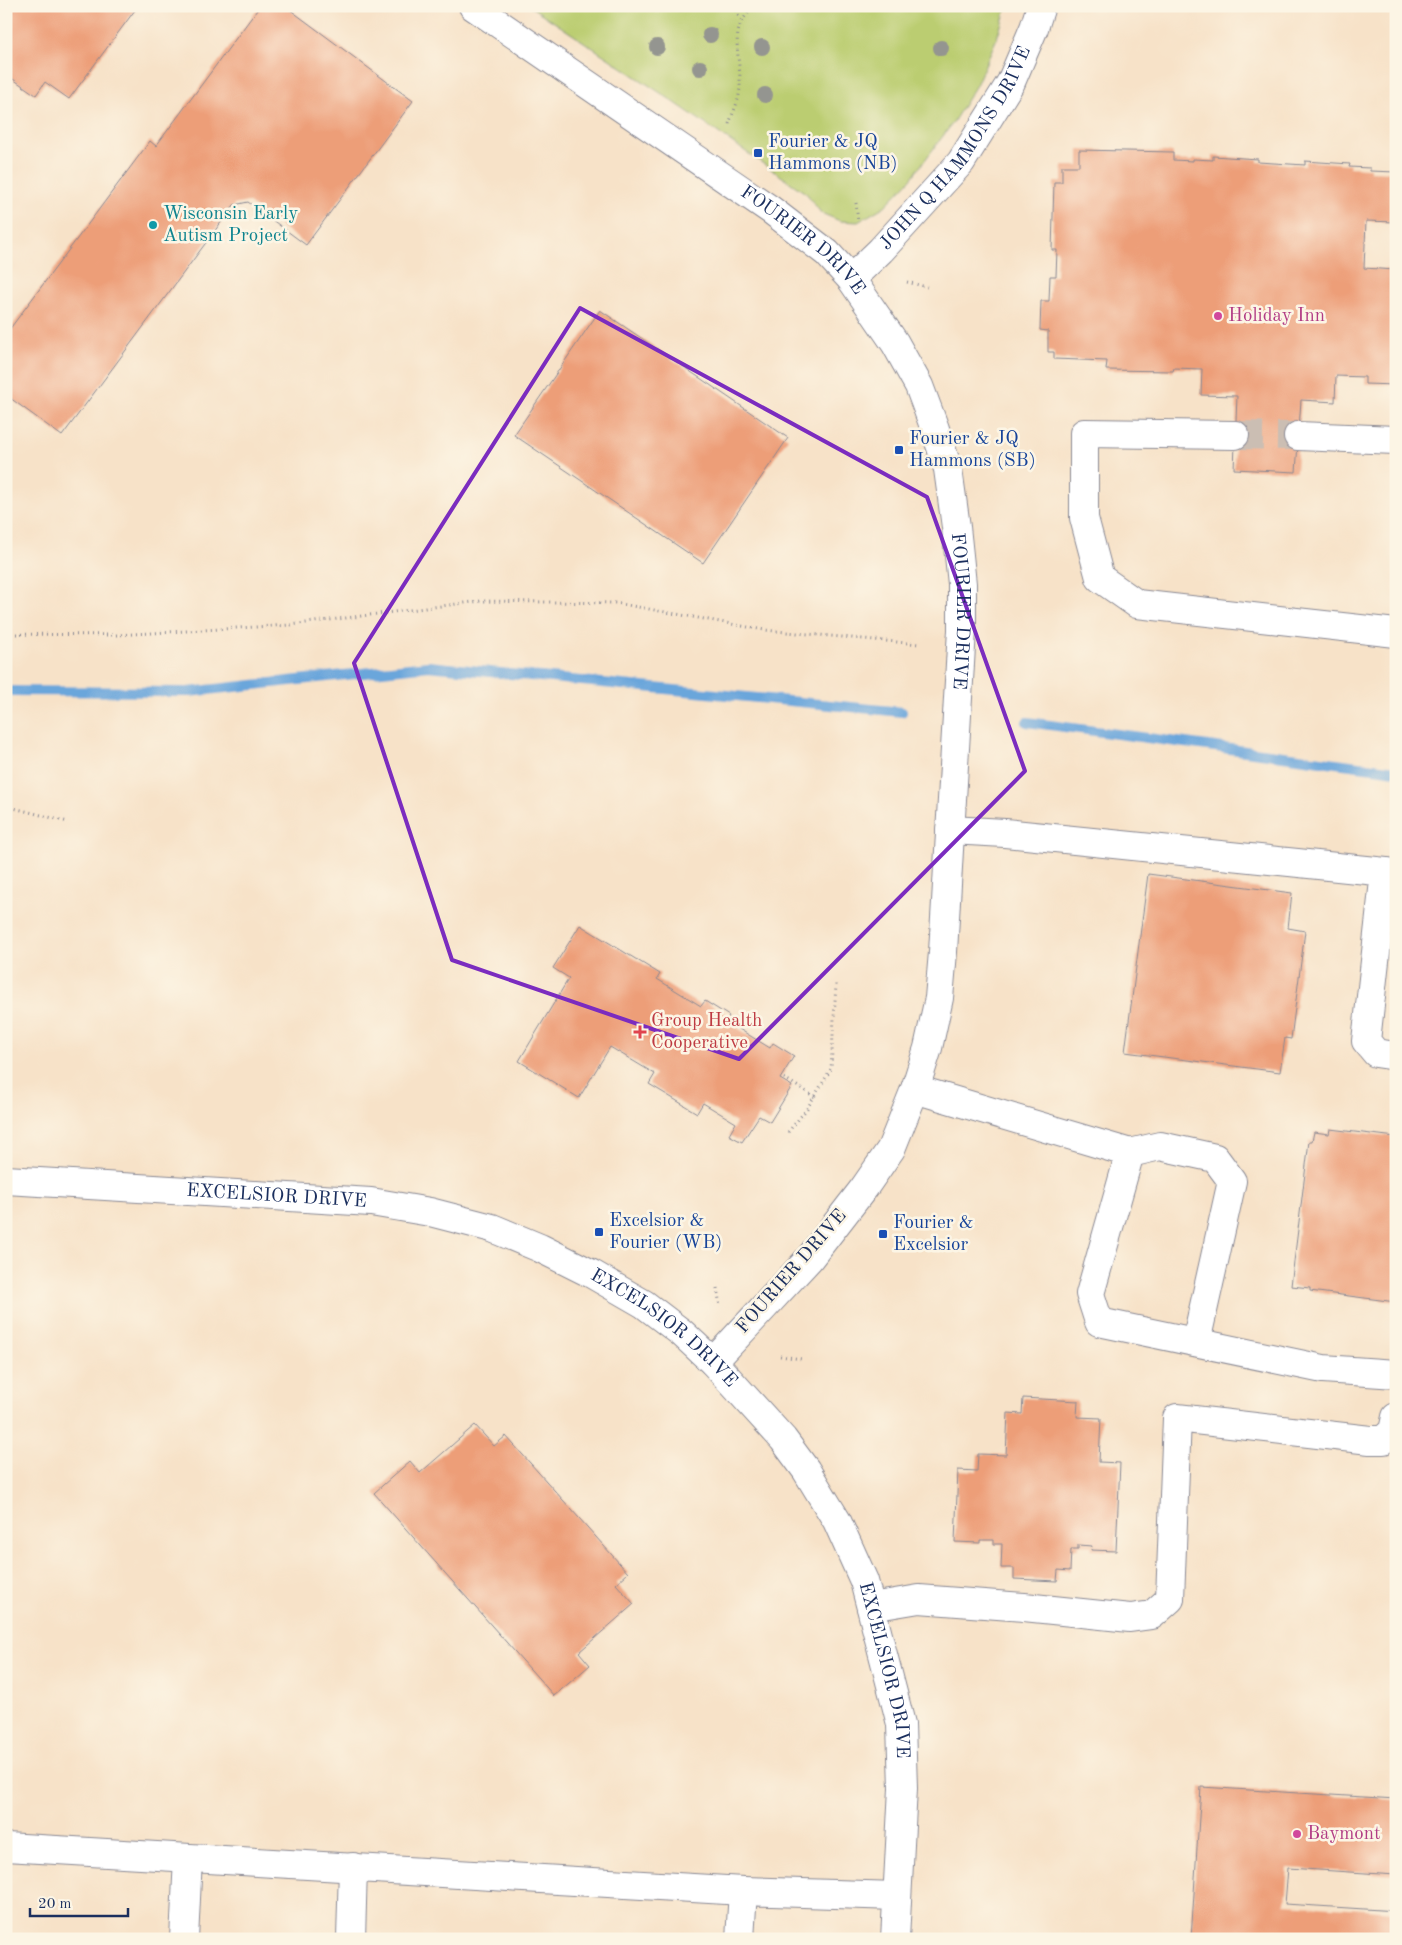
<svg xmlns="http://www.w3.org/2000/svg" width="1402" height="1945" viewBox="0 0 1402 1945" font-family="'Old Standard TT',serif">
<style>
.green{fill:#bbcd71;stroke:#6b7e68}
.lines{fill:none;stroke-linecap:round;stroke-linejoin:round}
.stream{stroke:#6aa6db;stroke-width:10}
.building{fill:#ed9e78}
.minor-tunnel{stroke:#cbbeb3;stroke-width:28;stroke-dasharray:28 14;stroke-linecap:butt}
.minor-casing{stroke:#898893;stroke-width:30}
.path{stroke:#898893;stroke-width:3;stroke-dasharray:1 4;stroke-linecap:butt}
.minor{stroke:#fff;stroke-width:28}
.tree{fill:#949590}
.marked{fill:none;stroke:#7b2cbf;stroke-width:4;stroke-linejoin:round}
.transit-dot{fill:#1a4fb4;stroke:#fcf5e5;stroke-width:2}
.culture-dot{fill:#0f9aa8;stroke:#fcf5e5;stroke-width:2}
.hotel-dot{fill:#d1479c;stroke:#fcf5e5;stroke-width:2}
.health-dot{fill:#e0444e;stroke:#fcf5e5;stroke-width:2}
.labels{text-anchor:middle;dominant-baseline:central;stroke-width:5;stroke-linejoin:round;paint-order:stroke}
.transit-label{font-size:19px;fill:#164399;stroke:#fcf5e5;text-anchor:start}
.street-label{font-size:19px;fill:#1b2f5e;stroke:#fcf5e5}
.culture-label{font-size:19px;fill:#0d838f;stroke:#fcf5e5;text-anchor:start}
.hotel-label{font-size:19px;fill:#b23c85;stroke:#fcf5e5;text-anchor:start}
.health-label{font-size:19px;fill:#be3a42;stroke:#fcf5e5;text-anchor:start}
</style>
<rect width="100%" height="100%" fill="#fcf5e5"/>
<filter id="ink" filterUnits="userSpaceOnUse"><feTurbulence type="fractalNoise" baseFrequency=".02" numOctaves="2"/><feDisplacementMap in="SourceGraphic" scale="10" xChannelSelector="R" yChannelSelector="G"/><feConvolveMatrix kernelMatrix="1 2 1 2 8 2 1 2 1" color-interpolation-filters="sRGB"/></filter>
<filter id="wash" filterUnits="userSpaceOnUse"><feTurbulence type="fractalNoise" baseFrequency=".0096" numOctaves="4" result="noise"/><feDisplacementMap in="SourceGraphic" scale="20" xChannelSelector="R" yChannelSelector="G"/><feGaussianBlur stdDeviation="1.12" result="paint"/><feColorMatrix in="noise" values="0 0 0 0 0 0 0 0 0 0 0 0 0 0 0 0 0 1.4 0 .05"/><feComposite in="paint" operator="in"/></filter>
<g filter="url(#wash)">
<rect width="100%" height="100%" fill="#f7e2c8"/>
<path class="green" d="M530,6H672L679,11L682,6H1007L997,38L976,85L952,124L910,180L885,206L858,222L840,221L821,213L807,194L665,96Z"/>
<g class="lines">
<path class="stream" d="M6,691L188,692L428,666L902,712
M1027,722L1396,771"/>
</g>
<g id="blocks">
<path class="building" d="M6,6H138L69,99L45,82L36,95L10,77L6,82Z
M260,6H285L413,101L306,245L248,202L234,205L62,436L6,395V334L150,141L156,146Z
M1079,150L1173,152V160L1193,161V159L1213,160V156L1258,159V162L1305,165V161L1350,164L1349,167L1370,168V171L1396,172V222L1366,221L1364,268L1396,270V385L1365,384V377L1336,376L1335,402L1301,400L1296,472L1234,469L1237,396L1201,395L1202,369L1174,368L1173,371L1106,370L1107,361L1054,359V352H1048V331L1040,330L1041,301H1049L1050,276H1056L1057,250H1052L1054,182H1062V166H1079Z
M600,310L788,438L703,563L514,435Z
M1148,874L1292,893L1288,928L1305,931L1291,1039L1285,1038L1280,1072L1125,1052Z
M580,925L660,974L657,979L701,1006L705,1001L729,1016L726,1021L770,1048L773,1043L794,1056L780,1079L792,1086L770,1122L759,1116L742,1142L729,1135L736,1123L703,1103L697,1113L649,1084L655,1074L610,1047L579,1098L519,1061L569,978L553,968Z
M1330,1129L1396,1137V1302L1310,1291V1288L1291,1286L1309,1141H1312L1314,1132L1329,1134Z
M1023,1398L1078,1401L1077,1417L1101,1418L1099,1462L1120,1463L1116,1551L1091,1550L1092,1546L1078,1545V1549H1071L1070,1571L1058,1570L1057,1581L1014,1579V1568H1001L1002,1544H994V1540H980V1543L955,1542L958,1470L977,1471L978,1454L1006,1455L1008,1413L1022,1414Z
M475,1425L494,1446L506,1436L628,1573L616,1584L634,1604L579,1652L590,1665L554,1696L374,1493L410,1461L420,1473Z
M1201,1787L1396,1799V1875L1288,1868L1285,1904L1396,1911V1939H1191Z"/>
</g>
</g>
<g filter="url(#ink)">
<use href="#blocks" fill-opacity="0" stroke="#898893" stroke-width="1"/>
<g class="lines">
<path class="minor-tunnel" d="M1235,435L1298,436"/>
<g class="minor-casing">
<g id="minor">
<path id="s1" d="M473,6L771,210L827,253L851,279L895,343L919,386L935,429L948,469L956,527L962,584V630L943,952L939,998L928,1048L915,1089L891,1149L864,1188L809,1259L713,1362"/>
<path id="s2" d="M851,279L881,250L961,162L1011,82L1034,28L1041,6"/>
<path d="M1235,435L1084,433V518L1100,578L1137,604L1396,633"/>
<path d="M1298,436L1396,440"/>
<path d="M950,830L1005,833L1396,873"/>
<path d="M1385,872L1366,1041L1376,1053L1396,1056"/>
<path d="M915,1089L1130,1153L1090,1294L1099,1322L1323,1369L1396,1374"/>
<path d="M1130,1153L1160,1146L1215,1158L1232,1181L1196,1342"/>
<path id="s3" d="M6,1180L371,1202L430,1212L492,1228L540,1248L592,1274L644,1304L682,1333L713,1362L783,1439L806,1470L837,1521L864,1581L901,1724L903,1788L895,1939"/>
<path d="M871,1607L919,1599L1024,1607L1130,1618L1152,1615L1170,1599L1177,1418L1370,1440H1383L1393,1431L1396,1417"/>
<path d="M6,1847L743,1891"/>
<path d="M184,1939L188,1858"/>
<path d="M351,1939L353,1867"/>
<path d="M740,1939L743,1891L897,1896"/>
</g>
</g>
<path class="path" d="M734,6L741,22
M729,124C732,115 737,105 739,95C745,63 722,26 758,6
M856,203L858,222
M907,282L927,287
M6,634L116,635L290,625L481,601L616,603L764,630L919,644
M6,806L68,822
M784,1078L815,1097
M788,1132L806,1110L831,1069L836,984
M717,1288L720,1306
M780,1356L802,1359"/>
<use href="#minor" class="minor"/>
</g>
<g class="tree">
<circle cx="710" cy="35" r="8"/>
<circle cx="657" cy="47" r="8"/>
<circle cx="762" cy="47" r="8"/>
<circle cx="941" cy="48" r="8"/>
<circle cx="700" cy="68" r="8"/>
<circle cx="765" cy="95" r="8"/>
</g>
</g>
<path class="marked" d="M580,308L927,497L1025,771L739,1059L452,960L354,663Z"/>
<g class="transit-dot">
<rect x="753" y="148" width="10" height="10" rx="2.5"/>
<rect x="894" y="445" width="10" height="10" rx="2.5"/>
<rect x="594" y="1227" width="10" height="10" rx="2.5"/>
<rect x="878" y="1229" width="10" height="10" rx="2.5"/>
</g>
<circle class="culture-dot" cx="153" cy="225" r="5"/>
<g class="hotel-dot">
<circle cx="1218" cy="316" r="5"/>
<circle cx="1297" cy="1834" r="5"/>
</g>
<path class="health-dot" d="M637.5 1024.5h5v5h5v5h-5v5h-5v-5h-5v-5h5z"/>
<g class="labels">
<g class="transit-label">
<text x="768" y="142">Fourier &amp; JQ<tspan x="768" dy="22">Hammons (NB)</tspan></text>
<text x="909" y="439">Fourier &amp; JQ<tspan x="909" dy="22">Hammons (SB)</tspan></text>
<text x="609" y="1221">Excelsior &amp;<tspan x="609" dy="22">Fourier (WB)</tspan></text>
<text x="893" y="1223">Fourier &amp;<tspan x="893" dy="22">Excelsior</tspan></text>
</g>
<g class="street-label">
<text stroke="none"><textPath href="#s2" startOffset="169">JOHN Q HAMMONS DRIVE</textPath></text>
<text stroke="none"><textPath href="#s1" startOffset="405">FOURIER DRIVE</textPath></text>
<text stroke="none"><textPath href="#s1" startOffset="825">FOURIER DRIVE</textPath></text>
<text stroke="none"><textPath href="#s3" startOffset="271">EXCELSIOR DRIVE</textPath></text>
<text transform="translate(792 1272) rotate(-49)">FOURIER DRIVE</text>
<text stroke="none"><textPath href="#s3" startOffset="690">EXCELSIOR DRIVE</textPath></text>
<text stroke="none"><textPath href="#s3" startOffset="1110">EXCELSIOR DRIVE</textPath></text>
</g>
<g class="culture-label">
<text x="163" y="214">Wisconsin Early<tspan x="163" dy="22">Autism Project</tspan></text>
</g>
<g class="hotel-label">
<text x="1228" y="316">Holiday Inn</text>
<text x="1307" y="1834">Baymont</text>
</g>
<g class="health-label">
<text x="651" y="1021">Group Health<tspan x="651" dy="22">Cooperative</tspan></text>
</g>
</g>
<rect width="1402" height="1945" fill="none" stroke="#fcf5e5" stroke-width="25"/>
<path d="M30 1908v8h98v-8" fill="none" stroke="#1b2f5e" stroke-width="2.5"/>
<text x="38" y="1908" font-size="15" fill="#1b2f5e" stroke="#fcf5e5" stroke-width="4" paint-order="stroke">20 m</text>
</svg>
